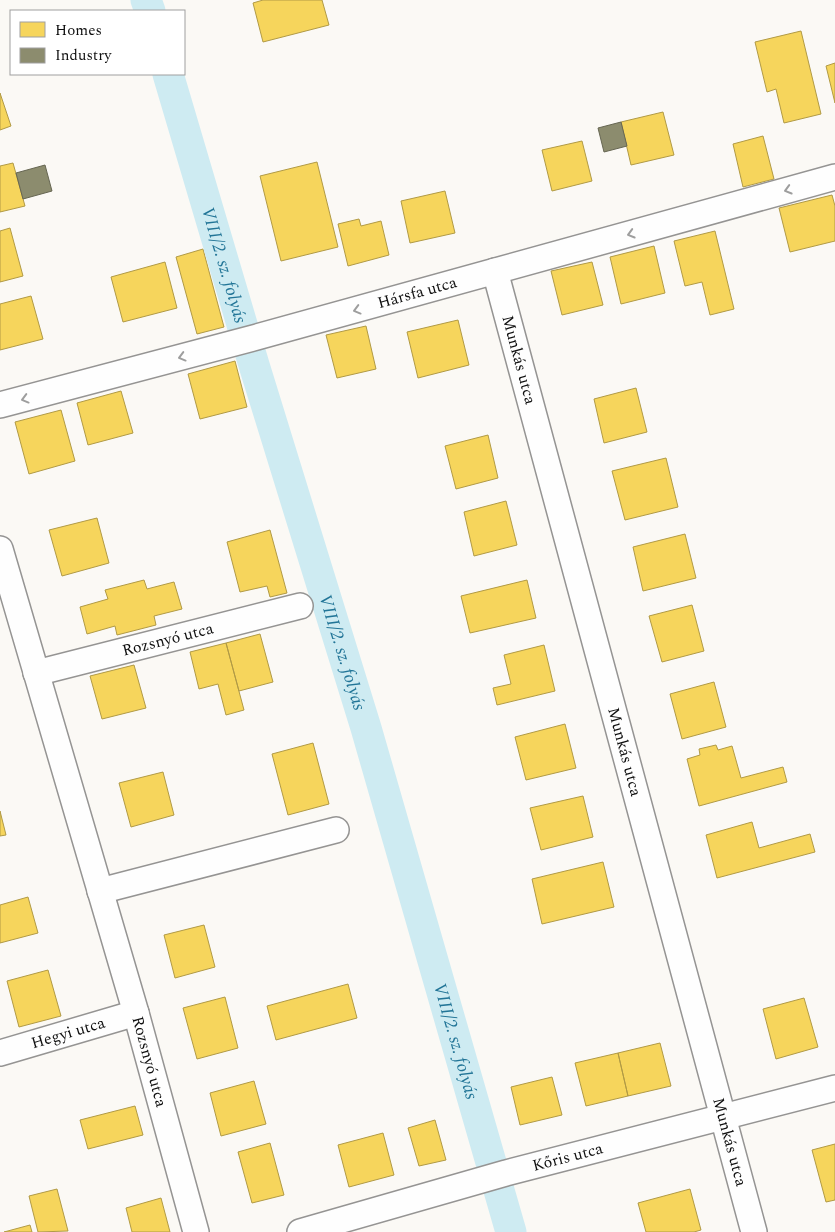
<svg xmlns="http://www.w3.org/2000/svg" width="835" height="1232" viewBox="0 0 835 1232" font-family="Spectral,serif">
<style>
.homes{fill:#f6d55c;stroke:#b19a45}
.industry{fill:#8c8c6e;stroke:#666652}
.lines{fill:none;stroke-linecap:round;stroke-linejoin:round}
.canal{stroke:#ceebf2;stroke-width:31}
.minor-casing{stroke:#959493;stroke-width:28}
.minor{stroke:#fefefe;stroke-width:25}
.oneway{stroke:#9e9e9e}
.labels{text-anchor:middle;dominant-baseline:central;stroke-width:5;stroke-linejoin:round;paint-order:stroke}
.street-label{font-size:16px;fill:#0f0f0f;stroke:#fff}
.water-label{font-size:18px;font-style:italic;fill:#227597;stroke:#fff}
</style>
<rect width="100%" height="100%" fill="#fbf9f5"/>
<path class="homes" d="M263,0H322L329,25L263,42L253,3Z
M801,31L821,114L784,123L776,89L767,92L755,42Z
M835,63V103L826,66Z
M0,93L11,126L0,130Z
M663,112L674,155L631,165L621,122Z
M763,136L774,179L743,187L733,144Z
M582,141L592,181L552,191L542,150Z
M317,162L338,247L281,261L260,176Z
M13,163L25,206L0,212V166Z
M445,191L455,233L410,243L401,201Z
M832,195L835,206V241L790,252L779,208Z
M359,219L361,226L381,221L389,255L348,266L338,224Z
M10,228L23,276L0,282V231Z
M715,231L734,309L710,315L702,282L685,286L674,241Z
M654,246L665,293L621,304L610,257Z
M203,249L224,327L197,334L176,257Z
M165,262L177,308L123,322L111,277Z
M592,262L603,305L562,315L551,271Z
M31,296L43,339L0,350V304Z
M458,320L469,365L418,378L407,332Z
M366,326L376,369L337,378L326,335Z
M235,361L247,407L200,419L188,374Z
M636,388L647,432L604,443L594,399Z
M121,391L133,433L88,445L77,403Z
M61,410L75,461L29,474L15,422Z
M488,435L498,478L456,489L445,446Z
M666,458L678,507L625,520L612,471Z
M506,501L517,545L474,556L464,512Z
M97,518L109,563L62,576L49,530Z
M270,530L287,593L270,597L267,586L240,592L227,542Z
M685,534L696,578L643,591L633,547Z
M144,580L147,589L174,582L182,609L154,616L156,625L117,635L115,626L87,634L80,607L108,599L105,590Z
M527,580L536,618L470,633L461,596Z
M692,605L704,651L662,662L649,616Z
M260,634L273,682L239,691L226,643Z
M226,643L244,710L226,715L218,684L199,689L190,652Z
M544,645L555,691L497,705L493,688L511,684L504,655Z
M134,665L146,708L102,719L90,676Z
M714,682L726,727L682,739L670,694Z
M565,724L576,768L526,780L515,737Z
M313,743L329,804L288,815L272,754Z
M716,745L718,750L732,746L741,778L783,767L787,782L699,806L687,759L700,755L699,749Z
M163,772L174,815L131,827L119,783Z
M583,796L593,837L541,850L530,808Z
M0,811L6,835L0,836Z
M752,822L759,848L810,834L815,852L717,878L706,835Z
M603,862L614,907L542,924L532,879Z
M28,897L38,933L0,943V905Z
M204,925L215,967L175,978L164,935Z
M48,970L61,1016L19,1027L7,981Z
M348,984L357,1018L276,1040L267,1006Z
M225,997L238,1048L197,1059L183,1008Z
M804,998L818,1047L776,1059L763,1009Z
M660,1043L671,1086L628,1096L618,1053Z
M618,1053L628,1096L586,1106L575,1063Z
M552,1077L562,1115L520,1125L511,1087Z
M254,1081L266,1124L221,1136L210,1093Z
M135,1106L143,1135L88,1149L80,1120Z
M435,1120L446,1160L419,1166L408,1128Z
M383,1133L394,1175L349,1187L338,1145Z
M270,1143L284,1195L252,1203L238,1152Z
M835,1144V1200L826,1202L812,1150Z
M57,1189L68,1231L38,1232L29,1196Z
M690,1189L701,1230L694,1232H646L638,1203Z
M161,1198L170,1232H132L126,1208Z
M30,1225L32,1232H4Z"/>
<path class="industry" d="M621,122L627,146L604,152L598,128Z
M45,165L52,191L23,199L16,173Z"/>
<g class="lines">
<g class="canal">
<path d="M146,0L150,11"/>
<path id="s1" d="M168,74L254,365L366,728L511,1232"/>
</g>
<g class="minor-casing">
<g id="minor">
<path id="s2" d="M495,271L754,1232"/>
<path id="s3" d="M0,405L257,337L835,177"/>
<path id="s4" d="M0,549L136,1013L196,1232"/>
<path id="s5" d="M36,673L300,606"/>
<path d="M100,891L336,830"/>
<path id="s6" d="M0,1053L136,1013"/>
<path id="s7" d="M300,1232L506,1173L835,1088"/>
</g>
</g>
<use href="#minor" class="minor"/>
</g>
<defs><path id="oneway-chevron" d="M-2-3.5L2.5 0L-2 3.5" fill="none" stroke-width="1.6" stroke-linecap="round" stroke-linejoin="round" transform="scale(1.25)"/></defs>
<g class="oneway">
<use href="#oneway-chevron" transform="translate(788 190) rotate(164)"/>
<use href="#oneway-chevron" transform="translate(631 234) rotate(164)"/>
<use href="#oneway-chevron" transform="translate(357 310) rotate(165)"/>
<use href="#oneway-chevron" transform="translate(182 357) rotate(165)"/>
<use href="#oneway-chevron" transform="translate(25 399) rotate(165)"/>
</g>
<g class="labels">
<g class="street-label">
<text stroke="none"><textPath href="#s3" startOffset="432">Hársfa utca</textPath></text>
<text stroke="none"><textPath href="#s2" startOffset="92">Munkás utca</textPath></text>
<text stroke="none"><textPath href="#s5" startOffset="136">Rozsnyó utca</textPath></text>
<text stroke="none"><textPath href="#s2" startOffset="498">Munkás utca</textPath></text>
<text stroke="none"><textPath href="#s6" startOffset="71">Hegyi utca</textPath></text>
<text stroke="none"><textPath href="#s4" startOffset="534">Rozsnyó utca</textPath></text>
<text stroke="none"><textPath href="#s2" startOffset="902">Munkás utca</textPath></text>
<text stroke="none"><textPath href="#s7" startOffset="278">Kőris utca</textPath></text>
</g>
<g class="water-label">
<text stroke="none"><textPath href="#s1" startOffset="199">VIII/2. sz. folyás</textPath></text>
<text stroke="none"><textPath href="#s1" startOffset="604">VIII/2. sz. folyás</textPath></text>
<text stroke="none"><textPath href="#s1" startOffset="1009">VIII/2. sz. folyás</textPath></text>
</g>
</g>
<rect x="10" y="10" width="175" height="65" fill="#ffffff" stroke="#9f9f9f"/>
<rect x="20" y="22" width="25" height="15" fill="#f6d55c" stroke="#9f9f9f"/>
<text x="55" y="35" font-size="15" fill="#0f0f0f">Homes</text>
<rect x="20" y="48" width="25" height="15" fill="#8c8c6e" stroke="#9f9f9f"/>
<text x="55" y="60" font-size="15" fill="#0f0f0f">Industry</text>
</svg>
